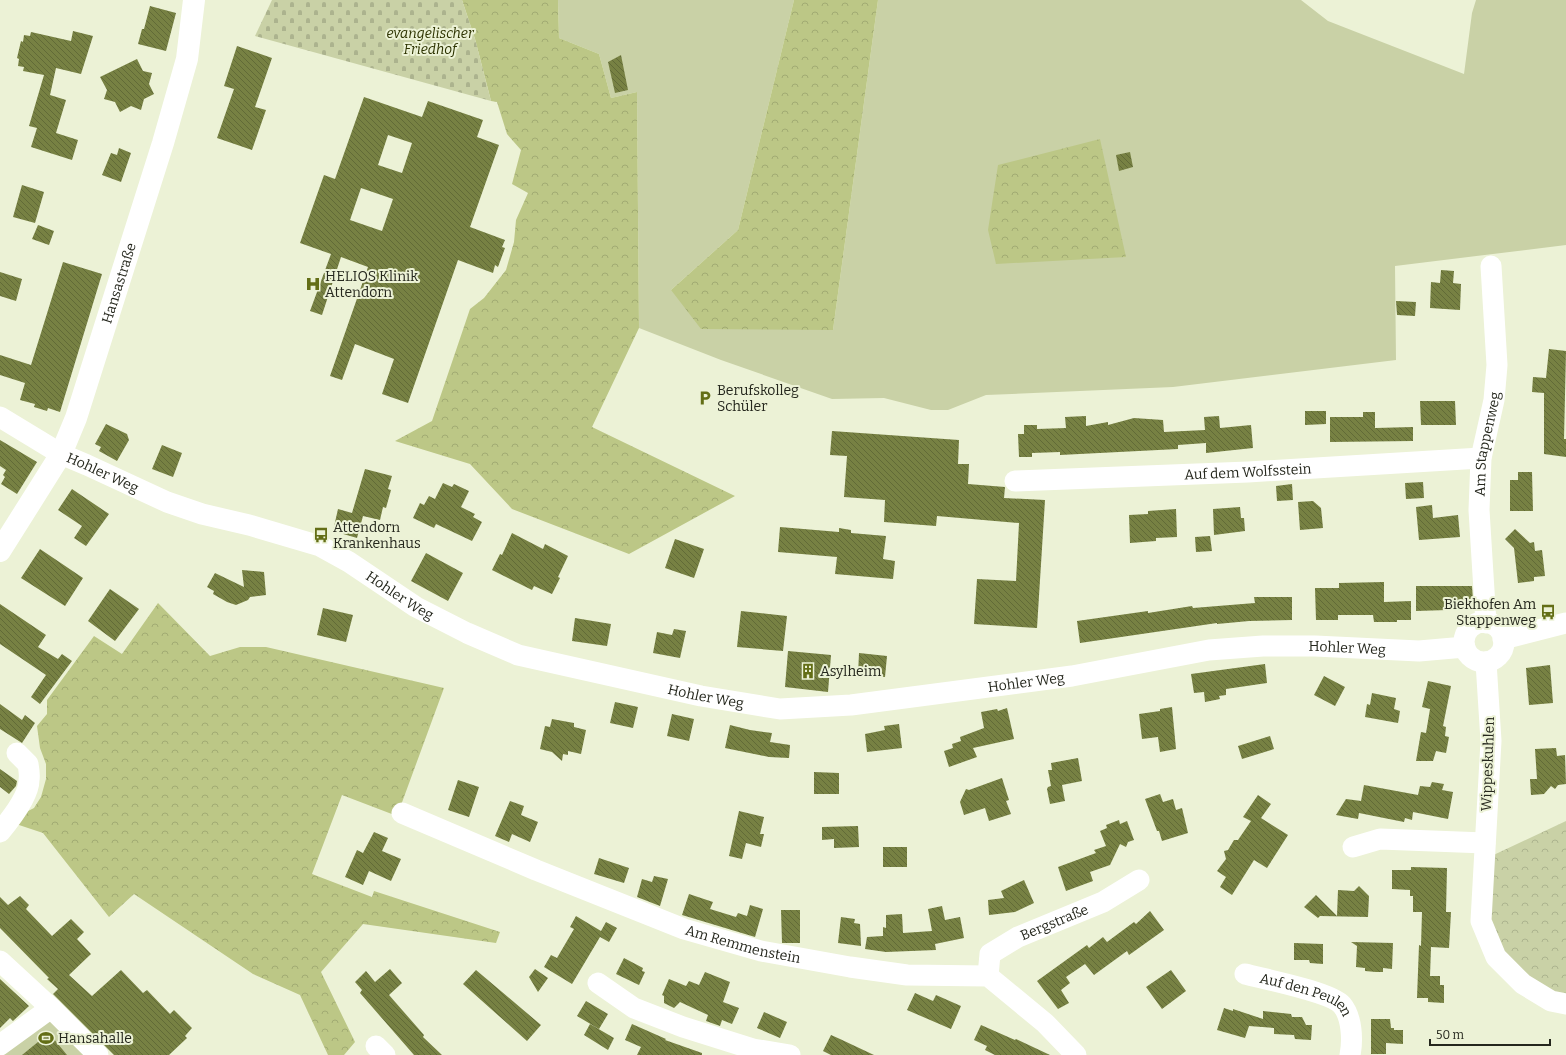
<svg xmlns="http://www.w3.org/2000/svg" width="1566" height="1055" viewBox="0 0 1566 1055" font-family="Bitter,serif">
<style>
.grass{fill:#c9d1a6}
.forest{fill:url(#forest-crowns)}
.cemetery{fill:url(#cemetery-stones)}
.park{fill:url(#park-crowns)}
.building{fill:url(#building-back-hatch);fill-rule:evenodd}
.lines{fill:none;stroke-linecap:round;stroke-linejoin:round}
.minor{stroke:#fff;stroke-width:21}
.major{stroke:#fff;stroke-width:22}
.labels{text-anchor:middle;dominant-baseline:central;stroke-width:4;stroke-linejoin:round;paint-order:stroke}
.park-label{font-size:14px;font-style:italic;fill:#2d3300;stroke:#ecf2d6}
.poi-label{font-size:14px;fill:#25271d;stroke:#ecf2d6;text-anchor:start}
.street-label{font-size:14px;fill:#25271d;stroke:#ecf2d6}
</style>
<defs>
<pattern id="forest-crowns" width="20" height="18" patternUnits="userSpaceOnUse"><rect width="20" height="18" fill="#bcc786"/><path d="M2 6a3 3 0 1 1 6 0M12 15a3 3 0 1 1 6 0" fill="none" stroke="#a1ab73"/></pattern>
<pattern id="cemetery-stones" width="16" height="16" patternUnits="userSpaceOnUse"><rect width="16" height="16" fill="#c9d1a6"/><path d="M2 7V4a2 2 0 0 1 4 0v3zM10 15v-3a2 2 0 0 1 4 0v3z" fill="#acb38e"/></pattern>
<pattern id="park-crowns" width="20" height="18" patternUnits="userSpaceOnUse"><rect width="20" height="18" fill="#c9d1a6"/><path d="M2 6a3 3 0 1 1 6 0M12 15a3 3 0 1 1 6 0" fill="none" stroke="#acb38e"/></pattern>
<pattern id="building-back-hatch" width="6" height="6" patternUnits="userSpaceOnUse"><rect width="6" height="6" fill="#778143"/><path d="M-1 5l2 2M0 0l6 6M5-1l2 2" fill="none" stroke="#616a37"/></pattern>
</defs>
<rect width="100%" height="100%" fill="#ecf2d6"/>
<path class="grass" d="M558,0H794L738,230L671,290L833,330L878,0H1301L1328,21L1464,74L1472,13L1476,0H1566V245L1395,266L1396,360L1173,387L986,395L948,410H931L884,398L832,399L721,360L639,328L637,92L611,98L599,54L559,38Z
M49,1020L84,1055H3Z"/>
<path class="forest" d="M462,0H558L559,38L599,54L611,98L637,92L639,328L592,427L735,496L629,554L512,509L470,464L395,441L432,421L470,309L484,298L506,270L514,242L516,220L528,193L512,184L521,150L507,134L497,102L491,101L475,39Z
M794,0H878L833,330L701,329L671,290L738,230Z
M1100,139L1126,257L996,264L988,230L998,165Z
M158,603L210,656L240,647H266L444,688L397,816L342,795L312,874L372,897L374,891L500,932L496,943L363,924L321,972L355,1042L344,1055H328L300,995L253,974L134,894L109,917L43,833L16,824L22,814L34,808L41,797L46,779V764L40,748L37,726L47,714V700L94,636L122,654Z"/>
<path class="cemetery" d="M272,0H462L475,39L491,101L255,36Z"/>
<path class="park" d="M1566,821V1004L1523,984L1481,921L1485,859Z"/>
<path class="building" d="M150,6L176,13L166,51L138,44L142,29H144Z
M73,31L93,36L81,74L56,68L50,95L66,100L56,133L78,140L72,160L31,147L37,128L29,126L44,75L23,71L24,67L18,66L19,59L17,58L21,41L23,42L24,35L30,36L31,32L71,41Z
M237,46L272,58L255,107L266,110L252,150L217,138L234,89L224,86Z
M621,55L628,90L615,93L608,62Z
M137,59L143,71L152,73L149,84L154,94L144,99L141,110L131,106L120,112L115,102L104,99L107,90L100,77Z
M364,97L422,117L428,101L483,120L477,137L499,145L470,227L505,240L502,247L505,248L498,267L495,265L493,273L458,260L408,403L382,394L394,359L355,344L342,380L330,376L368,267L341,257L322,315L310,311L331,254L300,243L324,175L335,179ZM388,135L412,143L402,173L378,165ZM361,188L393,199L382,231L350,220Z
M119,148L131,153L121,182L102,175L111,153L117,155Z
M1130,152L1133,167L1119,171L1116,155Z
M22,185L44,192L35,223L13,217Z
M38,225L54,231L49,245L32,239Z
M63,262L102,274L60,412L48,408L47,411L34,407L35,404L20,400L25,383L0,375V355L31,365Z
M1441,270L1454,271L1453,283L1461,284L1460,310L1430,308L1431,282L1440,283Z
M0,272L22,279L16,301L0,296Z
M1396,301L1416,302L1415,316L1397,315Z
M1549,349L1566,351L1564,439H1566V457L1544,454V393L1532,392L1533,377L1546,378Z
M1420,401H1455L1456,425H1421Z
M1305,411H1326V424L1305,425Z
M1363,412H1375V428L1413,427V441L1330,442V417H1363Z
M1086,416V426L1108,422V425L1134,418L1163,420L1164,432L1205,430L1204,417L1219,416L1220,428L1251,425L1253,448L1206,453V443L1178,445V449L1060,455V452L1032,453V457H1019L1018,434H1024V425H1037V429L1066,428L1065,417Z
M106,424L127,434L129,440L117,461L99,451L101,447L95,444Z
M832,431L959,440L958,464H969L968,484L1005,487L1004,498L1045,500L1037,628L974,624L977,579L1016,581L1019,523L937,516L936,526L884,522L885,500L844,497L847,456L830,455Z
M0,440L37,462L17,494L1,484L5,477L3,475L6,470L0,466Z
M162,445L182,453L173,477L152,469Z
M365,469L392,476L388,489L391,490L386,508L383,507L380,520L363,516L357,538L333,531L338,509L352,513Z
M1518,472H1532L1533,511H1510V480H1518Z
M1423,482L1424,498L1406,499L1405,483Z
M443,483L452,487L454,484L469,491L461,507L475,514L473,517L482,522L472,541L436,524L434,528L413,518L420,503L424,505L429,496L435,499Z
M1292,484L1293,500L1277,501L1276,486Z
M72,489L109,514L86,546L74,538L82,526L58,510Z
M1313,501L1321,508L1323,528L1300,530L1298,502Z
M1432,505L1433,518L1458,515L1460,537L1419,540L1416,507Z
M1240,507L1241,518H1244L1245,531L1214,535L1213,509Z
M1176,509L1177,537L1156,538V541L1130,543L1129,515L1148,514V511Z
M780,527L839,532V528L851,530V533L886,536L883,559L895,561L893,579L835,574L837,557L778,552Z
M1515,529L1530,543L1534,542L1535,551L1542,550L1545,576L1534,577V581L1518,583L1514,548L1505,539Z
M512,533L543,549L545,544L568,556L558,577L560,578L552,594L534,586L532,590L492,570L500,554L502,555Z
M1210,536L1212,551L1196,552L1195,537Z
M675,539L704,549L694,578L665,568Z
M40,549L83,578L65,606L21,578Z
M426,553L463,573L448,601L411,581Z
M242,570L264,572L266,595L250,597L248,600L236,605L227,602L213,594L214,591L207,587L215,573L244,587Z
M1384,582V602L1411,601V620H1397V622H1374L1373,615H1338V620H1316L1315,588H1339V583Z
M1416,586H1472L1473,600H1466V607H1448V610L1416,611Z
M110,589L139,609L115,641L88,621Z
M1254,597H1292V620L1249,621L1217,624V623L1080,643L1077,621L1148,611V613L1192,606L1193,608L1255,603Z
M0,604L46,635L38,647L58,659L62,654L72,661L40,704L31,697L46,675L0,644Z
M323,608L353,615L346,642L317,635Z
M741,611L787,616L783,651L737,647Z
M575,618L611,624L607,646L572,641Z
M674,629L686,631L680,658L653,653L657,632L672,635Z
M788,651L831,655L828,692L785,687Z
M859,653L887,656L885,677L858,675Z
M1265,664L1267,683L1226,689V695L1219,696L1220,699L1205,702L1204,692L1194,693L1191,674Z
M1550,665L1553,703L1529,705L1526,668Z
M1324,676L1345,687L1335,706L1314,695Z
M1428,681L1451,686L1443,726L1446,727L1445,736L1449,737L1446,753L1436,751L1433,761H1416L1421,732L1426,733L1430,709L1422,707Z
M1372,693L1396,698L1394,709L1400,711L1398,723L1365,717L1367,704L1370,705Z
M615,702L638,707L633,728L610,723Z
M0,704L22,720L25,715L35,723L22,743L0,729Z
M1172,707L1176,749L1160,752L1158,737L1142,739L1139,714L1160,711V709Z
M1007,708L1014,739L973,748L977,757L949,767L944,751L953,748L952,744L961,741L960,737L984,728L981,712L997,709L998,711Z
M672,714L694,719L689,741L667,736Z
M552,719L574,723V727L586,730L581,754L568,751V755L563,754L562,761L552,752L540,749L545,726L550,727Z
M899,724L902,748L867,752L865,734L885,730L884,726Z
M730,725L750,730L772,733L770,742L790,745L789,758L769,757L725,748Z
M1270,736L1274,749L1242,759L1238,746Z
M1556,748L1557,756L1565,755L1566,784L1558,785L1555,789L1551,786L1544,794L1531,795L1530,779H1537L1535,749Z
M1078,758L1082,781L1062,785L1065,801L1050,804L1047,789L1048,787L1051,786L1048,770H1052L1051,763Z
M0,769L17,781L16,786L9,794L0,787Z
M814,772L839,773V794H814Z
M1002,778L1009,800L1006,801L1011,814L989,821L985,808L964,815L960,802L966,789L969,790Z
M458,780L479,787L469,817L448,810Z
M1432,782L1444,784L1442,790L1453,792L1448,819L1413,812L1412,820L1405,818L1404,822L1359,813L1358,819L1336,815L1346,799L1361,801L1364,785L1418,795L1420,786L1430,787Z
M1160,794L1163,802L1173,799L1176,810L1182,808L1188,833L1162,841L1159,831H1157L1145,799Z
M1258,795L1271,804L1261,818L1288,835L1267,868L1254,860L1232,895L1220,887L1226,877L1217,871L1226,859L1224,851L1228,850L1234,840H1238L1251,821L1243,817Z
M510,801L524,806L521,815L538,822L530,842L512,834L509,842L495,836Z
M739,811L764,817L760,834H764L761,847L746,843L742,859L729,856Z
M1119,820L1120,824L1127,821L1134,840L1128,842L1126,847L1120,844L1110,865L1090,872L1093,881L1066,891L1058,867L1096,853L1094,850L1106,846L1100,831L1107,828L1106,825Z
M858,826L859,847L834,848V839L822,840V827Z
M374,832L388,838L382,851L401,859L391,881L369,871L363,885L345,877L357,850L363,853Z
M883,847H907V867H883Z
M599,858L629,868L624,883L594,874Z
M1411,867L1447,868L1446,912H1451L1449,948L1431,947L1430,976H1440V985H1444V1003L1428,1002V998H1417L1419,945L1421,946L1422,912H1413V896H1410V890L1392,889V870H1411Z
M654,876L668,879L660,906L637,897L642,879L652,882Z
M1024,880L1034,903L1015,912L989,915L988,900L1004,898L1001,891Z
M1359,886L1369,896L1368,917L1320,916L1318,918L1304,907L1316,895L1337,916L1338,890L1354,891Z
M689,894L713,902L710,909L736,917L738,913L747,916L750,905L763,909L755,937L682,915Z
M20,896L29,905L26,909L52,936L71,919L84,932L77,939L91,954L69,975L92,996L121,970L143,993L147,990L170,1014L174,1010L192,1028L185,1036L187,1038L169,1055H114L53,994L58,989L47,979L49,978L0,928V897L8,905Z
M942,906L945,920L960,917L964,938L935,944L936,950L886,952L865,949L867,937L883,936V927L886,928V915L902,914L903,933L932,931L928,909Z
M781,910H800V943H782Z
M1150,911L1164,930L1129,955L1127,951L1094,975L1085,964L1066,977L1070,983L1061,990L1069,1003L1058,1009L1037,981L1087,945L1089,948L1103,937L1107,942L1134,922L1136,924Z
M576,916L601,931L606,922L617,928L609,942L600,937L572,984L544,967L551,955L557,958L574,929L570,927Z
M841,917L855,919L854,923L860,924L861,946L838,943Z
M1351,942L1393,943L1392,969L1383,968V972H1376L1365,971V968L1356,967L1357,946Z
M1294,943L1323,944V964L1310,963L1309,960H1294Z
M624,958L643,968L642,971L645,972L639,985L616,974Z
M390,969L402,983L389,995L424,1035L423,1037L442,1055H414L360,993L362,990L355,982L366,971L375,982Z
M535,969L548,978L538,992L529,977Z
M476,970L541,1025L527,1041L463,984Z
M1171,970L1186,991L1162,1009L1146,987Z
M705,972L730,982L723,1002L739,1008L732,1024L722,1020L720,1026L706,1021L708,1015L680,1002L674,1008L664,1003V996L662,995L669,979L686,986L689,981L699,985Z
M0,979L29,1006L13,1021L10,1018L0,1028Z
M915,993L933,1001L936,995L961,1006L951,1029L907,1010Z
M586,1001L608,1014L599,1029L577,1016Z
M1224,1008L1233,1011V1009L1263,1019V1011L1291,1014L1292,1017H1302L1306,1025H1312L1311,1040L1295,1039L1294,1035L1274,1034V1028L1249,1026L1245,1038L1217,1030Z
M764,1012L787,1022L780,1038L757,1028Z
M1371,1019H1390L1391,1028H1394V1030H1403V1044L1386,1043V1054H1371Z
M590,1024L614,1038L608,1050L584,1035Z
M632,1024L666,1039L665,1040L702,1053V1055H637L641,1047L625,1040Z
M981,1025L1015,1040L1016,1039L1050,1055H995L985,1050L987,1046L974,1040Z
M49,1033L67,1055H22Z
M831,1035L840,1039L874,1055H831L823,1051Z"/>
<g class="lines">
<g class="minor">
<path id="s1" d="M0,417L61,454L87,465L167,502L202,514L249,525L320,546L349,562L416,607L467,633L518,655L701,696L780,709L851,705L1072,676L1209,650L1263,646H1315L1419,651L1465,647"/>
<path id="s2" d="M1015,481L1248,472L1481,458"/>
<circle cx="1484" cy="642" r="20"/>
<path id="s3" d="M1486,623L1479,510L1481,458L1494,400L1497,365L1491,266"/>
<path d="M1503,639L1566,623"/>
<path d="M1486,662L1491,741L1481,921L1496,957L1523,984L1551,1001L1566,1004"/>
<path id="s4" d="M402,813L536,870L684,929L761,951L850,967L907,975L988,976L1045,1023L1076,1055"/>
<path d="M0,832C10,820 29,796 29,780C30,775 29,770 28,764L17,753"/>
<path d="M1353,847L1380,839L1485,843"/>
<path d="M0,961L51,1008L98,1055"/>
<path id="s5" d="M1245,974C1264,979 1331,992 1342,1005C1352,1017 1353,1040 1350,1055"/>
<path id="s6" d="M988,976L990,954L1018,937L1103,902L1139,880"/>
<path d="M598,983L634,1008L683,1027L753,1049L790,1055"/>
<path d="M0,1045L51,1008"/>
<path d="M376,1046L385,1055"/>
</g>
<path class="major" id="s7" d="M0,551L61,454L76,418L163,143L187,59L194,0"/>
</g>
<defs>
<g id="hospital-bare" transform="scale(1.2)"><path d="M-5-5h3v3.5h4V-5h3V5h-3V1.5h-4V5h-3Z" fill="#636e16" stroke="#ecf2d6" stroke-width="2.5" paint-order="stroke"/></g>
<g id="parking-bare" transform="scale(1.2)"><path d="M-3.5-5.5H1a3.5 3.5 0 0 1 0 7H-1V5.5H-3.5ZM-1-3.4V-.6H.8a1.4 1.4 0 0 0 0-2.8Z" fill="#636e16" stroke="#ecf2d6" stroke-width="2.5" paint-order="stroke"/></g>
<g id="bus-bare" transform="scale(1.2)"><path d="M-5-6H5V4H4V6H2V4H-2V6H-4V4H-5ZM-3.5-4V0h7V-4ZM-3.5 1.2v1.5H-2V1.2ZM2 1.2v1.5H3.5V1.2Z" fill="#636e16" stroke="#ecf2d6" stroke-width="2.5" paint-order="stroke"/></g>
<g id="building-bare" transform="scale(1.2)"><path d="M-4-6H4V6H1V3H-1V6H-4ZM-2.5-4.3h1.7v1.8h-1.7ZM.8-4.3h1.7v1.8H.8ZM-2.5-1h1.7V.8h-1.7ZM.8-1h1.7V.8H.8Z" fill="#636e16" stroke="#ecf2d6" stroke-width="2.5" paint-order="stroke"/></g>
<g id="stadium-bare" transform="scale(1.2)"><path d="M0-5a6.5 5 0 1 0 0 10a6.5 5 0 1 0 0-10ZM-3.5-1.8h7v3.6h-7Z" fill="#636e16" stroke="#ecf2d6" stroke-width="2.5" paint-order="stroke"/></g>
</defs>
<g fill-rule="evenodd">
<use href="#hospital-bare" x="313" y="284"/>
<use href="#parking-bare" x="705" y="398"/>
<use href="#bus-bare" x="321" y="535"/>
<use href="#bus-bare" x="1548" y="612"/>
<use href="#building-bare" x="808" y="671"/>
<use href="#stadium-bare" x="46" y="1038"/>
</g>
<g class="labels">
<g class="park-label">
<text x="430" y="33">evangelischer<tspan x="430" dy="16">Friedhof</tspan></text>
</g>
<g class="poi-label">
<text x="325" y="276">HELIOS Klinik<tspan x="325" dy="16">Attendorn</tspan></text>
<text x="717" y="390">Berufskolleg<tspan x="717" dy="16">Schüler</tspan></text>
<text x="333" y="527">Attendorn<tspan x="333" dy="16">Krankenhaus</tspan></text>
<text x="1536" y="604" text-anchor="end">Biekhofen Am<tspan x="1536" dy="16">Stappenweg</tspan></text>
<text x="820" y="671">Asylheim</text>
<text x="58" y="1038">Hansahalle</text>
</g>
<g class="street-label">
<text stroke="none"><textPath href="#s7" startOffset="295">Hansastraße</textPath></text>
<text stroke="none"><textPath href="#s3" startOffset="180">Am Stappenweg</textPath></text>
<text stroke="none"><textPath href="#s2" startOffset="233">Auf dem Wolfsstein</textPath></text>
<text stroke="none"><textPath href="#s1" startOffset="117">Hohler Weg</textPath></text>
<text stroke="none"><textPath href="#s1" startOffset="441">Hohler Weg</textPath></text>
<text stroke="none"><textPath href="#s1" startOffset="1413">Hohler Weg</textPath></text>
<text stroke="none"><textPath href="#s1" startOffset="1089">Hohler Weg</textPath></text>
<text stroke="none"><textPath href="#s1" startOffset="766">Hohler Weg</textPath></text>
<text transform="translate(1488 764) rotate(-88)">Wippeskuhlen</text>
<text stroke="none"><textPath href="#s6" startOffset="94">Bergstraße</textPath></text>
<text stroke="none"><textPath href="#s4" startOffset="366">Am Remmenstein</textPath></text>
<text stroke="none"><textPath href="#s5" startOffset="65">Auf den Peulen</textPath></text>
</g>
</g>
<path d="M1430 1039v6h120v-6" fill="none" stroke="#25271d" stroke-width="2"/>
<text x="1436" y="1039" font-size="12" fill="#25271d" stroke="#ecf2d6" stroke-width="3" paint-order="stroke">50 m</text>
</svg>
